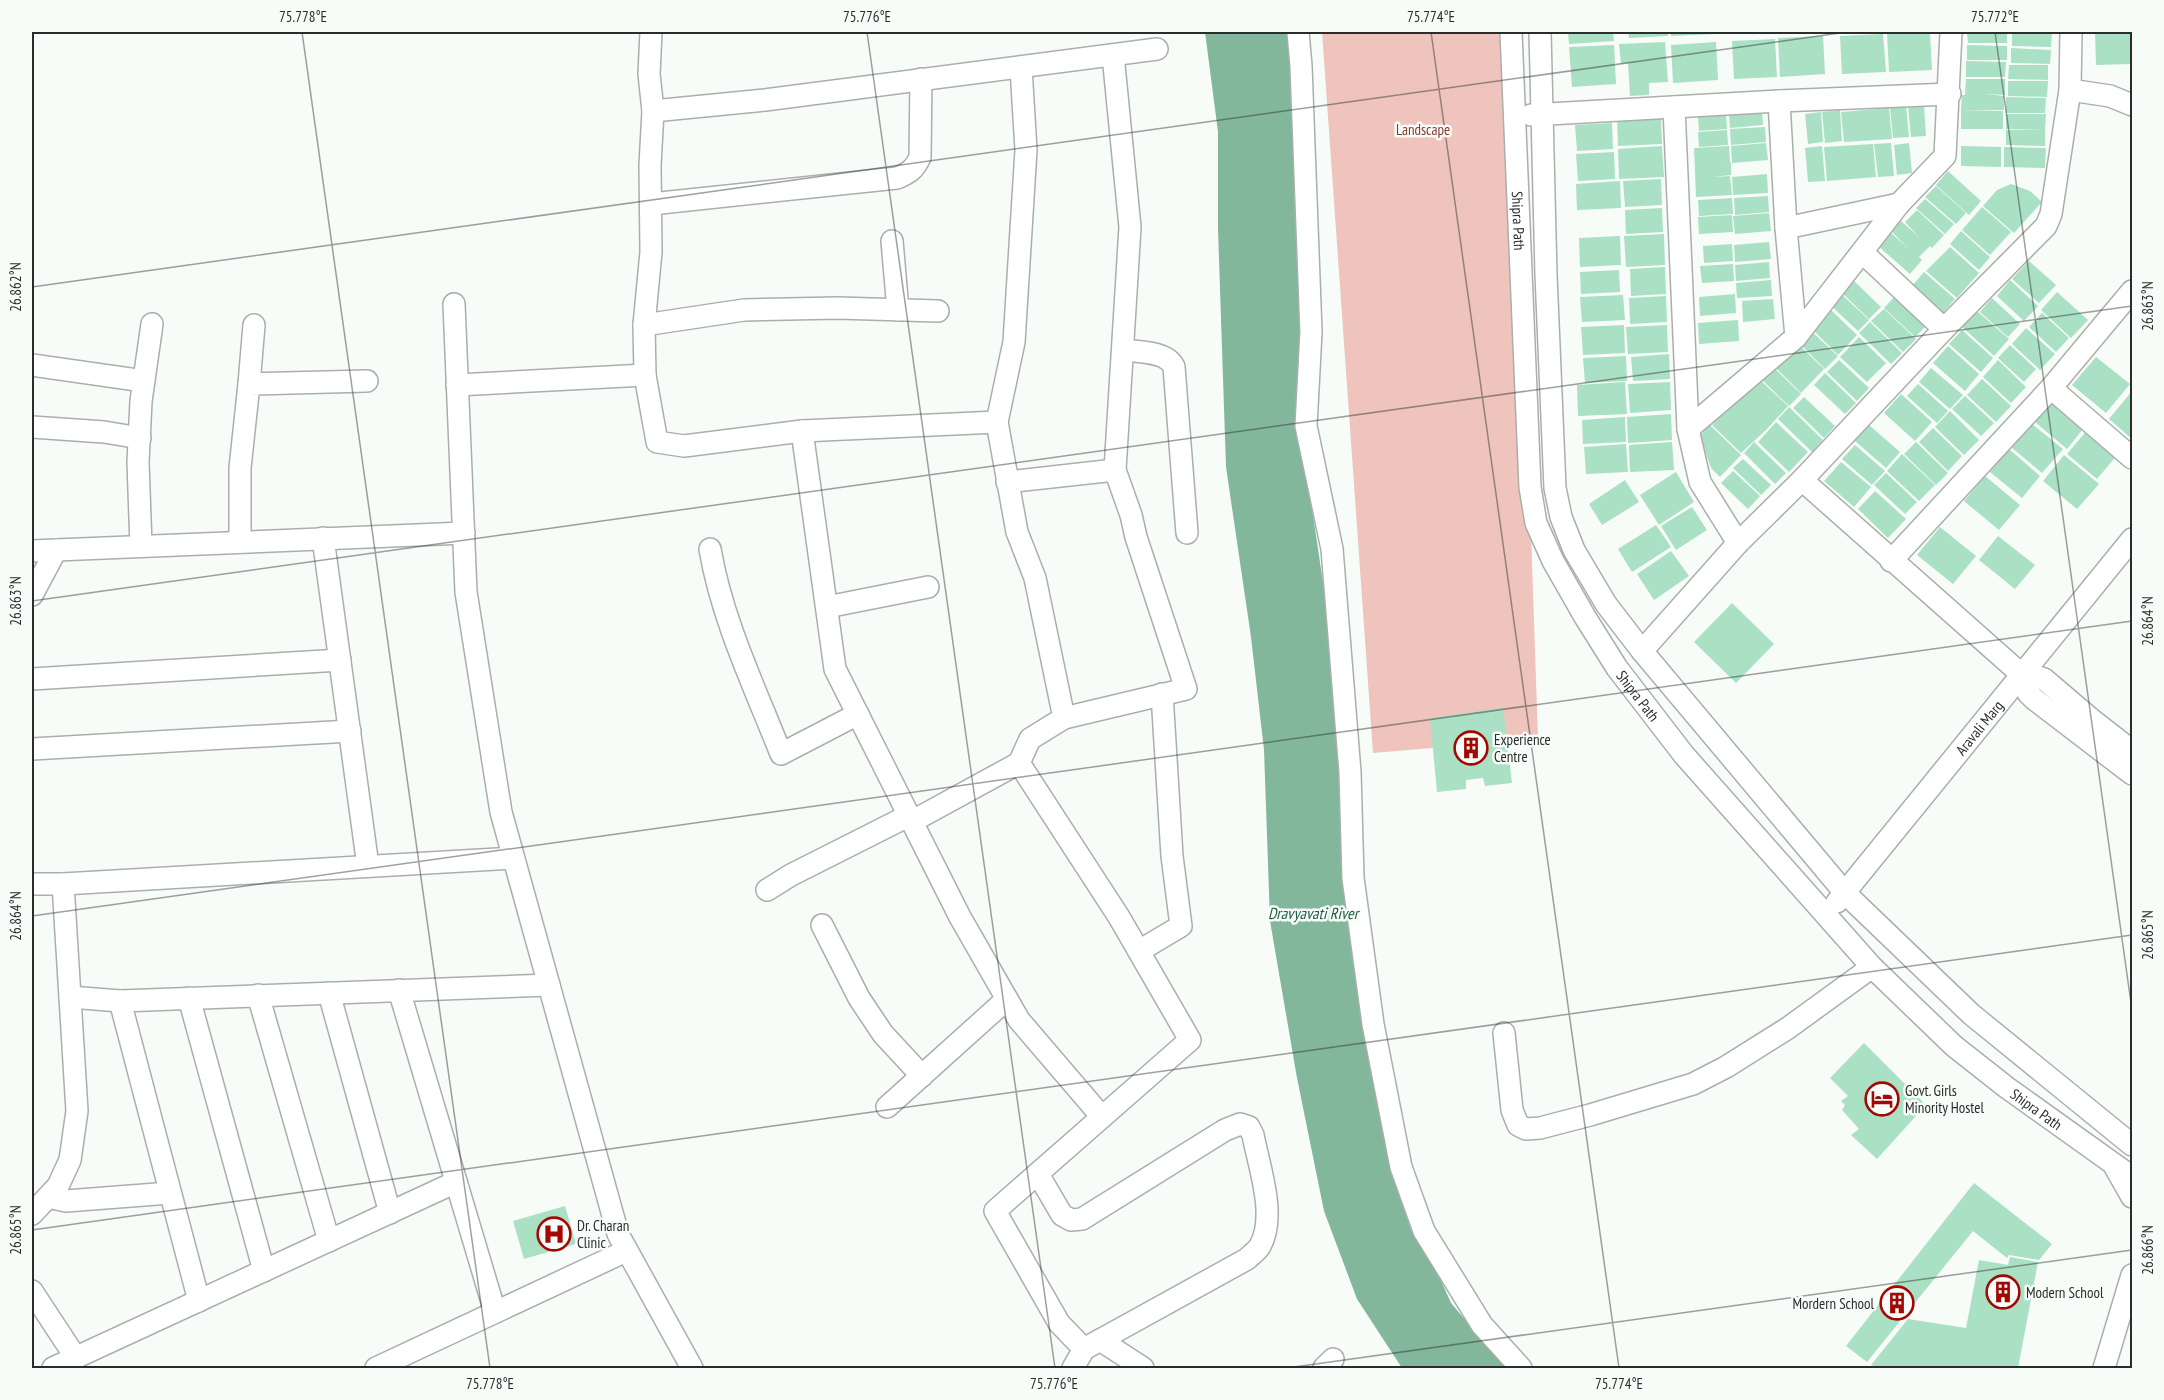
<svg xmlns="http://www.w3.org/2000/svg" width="2164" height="1400" viewBox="0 0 2164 1400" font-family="'PT Sans Narrow',sans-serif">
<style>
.green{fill:#eec4bc}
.water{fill:#82b79b}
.building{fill:#aae0c4}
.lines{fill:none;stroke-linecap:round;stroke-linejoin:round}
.minor-casing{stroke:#aaafac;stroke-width:24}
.minor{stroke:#fff;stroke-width:21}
.ticks{fill:none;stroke:#2b2d2c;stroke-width:1.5;stroke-opacity:0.45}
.labels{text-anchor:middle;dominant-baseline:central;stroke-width:5;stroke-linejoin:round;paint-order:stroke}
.park-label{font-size:15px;fill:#843e34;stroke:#f7fcf9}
.street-label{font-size:15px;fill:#2b2d2c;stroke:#f7fcf9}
.poi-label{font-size:15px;fill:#2b2d2c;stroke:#f7fcf9;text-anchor:start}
.water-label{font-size:16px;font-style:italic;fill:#1c5c41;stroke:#f7fcf9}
.neatline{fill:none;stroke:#2b2d2c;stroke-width:2}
.ticks-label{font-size:15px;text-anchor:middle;fill:#2b2d2c}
</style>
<rect width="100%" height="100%" fill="#f7fcf9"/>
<path class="green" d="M1322,32H1514L1538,739L1373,753Z"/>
<path class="water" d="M1205,32H1287L1300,141L1307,475L1340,697L1357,920L1406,1202L1451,1303L1506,1368H1402L1357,1299L1324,1211L1297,1078L1270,921L1264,750L1251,637L1226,467L1218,229V132Z"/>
<path class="building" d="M1568,32H1613L1614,41L1569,44Z
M1628,32H1668V36L1629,38Z
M1671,32H1716V34L1671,36Z
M1930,32L1932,70L1889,72L1887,33Z
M1967,32H2007V43H1968Z
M2012,32H2052L2051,47L2012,46Z
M2095,32H2132V64L2096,65Z
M1883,34L1886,72L1842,74L1840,36Z
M1823,36L1825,74L1780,77L1778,38Z
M1775,39L1777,77L1734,79L1732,41Z
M1665,42L1668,82L1649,83V95L1630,96L1628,63L1621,64L1619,44Z
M1716,42L1718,80L1673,83L1671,45Z
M1614,45L1616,84L1572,87L1569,47Z
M1967,45L2007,46V60H1967Z
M2011,48L2051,50L2050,64L2011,63Z
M1966,61L2006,62L2005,77H1966Z
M2009,65H2048V80L2008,79Z
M1966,79H2005V95L1985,94L2004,96V110H1961L1962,95H1965Z
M2008,81H2048L2047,97L2008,96Z
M2006,97L2046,98L2045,113H2006Z
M1924,105L1926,136L1911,137L1908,106Z
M1906,106L1909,137L1893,138L1890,108Z
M1889,108L1892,139L1844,142L1841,112Z
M1840,110L1842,141L1825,143L1822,112Z
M1961,110L2003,111V129H1961Z
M1762,111L1763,125L1730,128L1729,113Z
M1821,112L1823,142L1808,144L1805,114Z
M1726,114L1727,129L1699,131L1698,116Z
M2006,114H2046L2045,130L2006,129Z
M1661,118L1662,144L1618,146L1617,120Z
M1612,123L1613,149L1577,151L1575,125Z
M1765,127L1766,142L1731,145L1730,129Z
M1727,130L1728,145L1699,147L1698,132Z
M2006,130H2045V146L2006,145Z
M1766,143L1768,160L1732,163L1731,146Z
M1891,143L1894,176L1878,177L1874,144Z
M1909,143L1912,173L1897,175L1894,145Z
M1873,144L1876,177L1827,181L1824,147Z
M1662,146L1664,177L1619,179L1618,149Z
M1729,146L1730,162L1722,163L1731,162V175L1712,177L1730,176L1732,195L1696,197L1694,148Z
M1822,146L1825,181L1808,182L1805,148Z
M1961,146L2001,147V167L1961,166Z
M2004,147L2046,148L2045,168L2004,167Z
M1614,152L1615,179L1578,181L1576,154Z
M1948,171L1981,201L1969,215L1936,185Z
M1767,174L1768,193L1733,195L1732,177Z
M1661,179L1662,205L1625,207L1623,181Z
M1620,181L1621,208L1577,210L1576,184Z
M2011,184L2030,191L2042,202L2014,233L1983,206L1997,190Z
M1936,186L1966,213L1956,224L1925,197Z
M1768,196L1769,212L1735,215L1734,198Z
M1732,198L1733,214L1699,216L1698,200Z
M1925,199L1954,224L1945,234L1916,208Z
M1982,207L2011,232L1990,255L1962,230Z
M1662,208L1663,232L1626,234L1625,210Z
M1917,210L1944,235L1932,248L1930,246L1919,257L1922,260L1910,274L1878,246L1890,232L1909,249L1891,231L1901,221L1919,237L1905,222Z
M1769,213L1771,231L1735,234L1733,216Z
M1732,215L1733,232L1699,234L1698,217Z
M1961,231L1990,257L1979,270L1950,244Z
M1664,234L1665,265L1626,267L1624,236Z
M1620,236L1621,265L1580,267L1579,238Z
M1769,242L1771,259L1735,262L1734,245Z
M1732,244L1733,261L1704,263L1703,246Z
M1950,247L1979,273L1957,298L1926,271Z
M2029,261L2056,285L2039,303L2012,279Z
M1769,262L1770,278L1736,281L1735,265Z
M1733,264L1734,281L1702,283L1700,266Z
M1665,267L1666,294L1631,296L1630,269Z
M1619,270L1620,292L1581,294L1580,272Z
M1924,272L1955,299L1943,313L1912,286Z
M1852,279L1881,307L1869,319L1840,291Z
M1771,280L1772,296L1737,298L1736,283Z
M2010,280L2038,306L2024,321L1997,296Z
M1839,292L1869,320L1858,331L1828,303Z
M1899,292L1930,322L1915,337L1884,308Z
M2057,292L2088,320L2071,338L2041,310Z
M1735,294L1736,313L1700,316L1699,297Z
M1623,295L1625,320L1582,322L1580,297Z
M1666,296L1667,322L1630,324L1629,298Z
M1992,298L2020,324L2008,337L1980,312Z
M1773,299L1775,319L1743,322L1742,301Z
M1884,309L1916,339L1903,352L1871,321Z
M1831,310L1857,335L1838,355L1812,329Z
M1977,311L2009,339L1994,356L1962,327Z
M2042,313L2069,338L2056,352L2029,327Z
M1738,320L1739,341L1699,344L1698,323Z
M1870,322L1902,353L1891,364L1859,333Z
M1624,325L1625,353L1583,355L1581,327Z
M1667,325L1668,352L1628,354L1626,327Z
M2026,328L2055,354L2040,370L2012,344Z
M1809,329L1838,356L1825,369L1797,341Z
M1962,330L1993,358L1981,372L1949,344Z
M1859,337L1886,363L1867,382L1840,357Z
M1796,342L1824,369L1801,393L1773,365Z
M2010,345L2036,369L2024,382L1998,358Z
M1948,346L1979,374L1965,391L1933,363Z
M1669,354L1670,379L1633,381L1631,357Z
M1626,356L1627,381L1585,383L1583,358Z
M2096,357L2130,384L2106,413L2072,385Z
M1839,360L1869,388L1857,401L1827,372Z
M1998,360L2026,387L2011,403L1983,377Z
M1772,366L1801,394L1789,406L1760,378Z
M1931,368L1963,395L1950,409L1919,382Z
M1825,373L1856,403L1845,414L1814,385Z
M1759,379L1788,406L1766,430L1741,453L1712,425Z
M1982,379L2011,406L1996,422L1967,395Z
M1625,382L1627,414L1578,416L1577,385Z
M1670,382L1671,410L1630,413L1628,384Z
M1918,384L1948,411L1937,423L1907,396Z
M2132,391V439L2109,419Z
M1901,394L1932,422L1915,441L1884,413Z
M1965,396L1994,423L1981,436L1952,409Z
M1804,397L1835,426L1824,438L1793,408Z
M2052,403L2083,429L2067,449L2035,422Z
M1789,407L1823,440L1812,452L1778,419Z
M1950,411L1979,440L1964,455L1935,427Z
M1671,414L1672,440L1628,443L1627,417Z
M1625,417L1626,442L1583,444L1582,420Z
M1776,422L1808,452L1789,472L1758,442Z
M2032,424L2063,449L2042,473L2012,448Z
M1710,425L1741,455L1720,477L1711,468L1700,436Z
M1869,425L1900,452L1886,468L1855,441Z
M1933,428L1962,456L1948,471L1919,442Z
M2088,429L2118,454L2097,479L2067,454Z
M1672,442L1674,470L1630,472L1629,445Z
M1754,442L1786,473L1775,484L1744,453Z
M1916,442L1948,473L1936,485L1904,454Z
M1626,444L1628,472L1586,474L1584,447Z
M1855,445L1885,471L1872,485L1842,459Z
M2009,449L2040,476L2022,498L1990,472Z
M1902,454L1935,485L1919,501L1887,471Z
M2064,455L2099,484L2077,509L2043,481Z
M1743,459L1771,485L1761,495L1733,468Z
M1841,462L1871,487L1854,507L1824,481Z
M1733,471L1760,496L1748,509L1721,483Z
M1676,472L1694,502L1659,525L1640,495Z
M1886,473L1917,502L1905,514L1874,485Z
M1985,476L2020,505L1999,530L1964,501Z
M1625,480L1639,502L1602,525L1589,504Z
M1875,491L1906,519L1888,538L1858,509Z
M1692,507L1707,530L1676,550L1661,526Z
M1656,525L1671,547L1632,572L1618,549Z
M1940,527L1976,556L1953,584L1917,555Z
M1998,536L2035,565L2015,589L1979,560Z
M1671,551L1689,576L1654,600L1637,574Z
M1732,603L1774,644L1736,683L1694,642Z
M1503,708L1512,783L1485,786L1483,778L1466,780V789L1437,792L1430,718Z
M1864,1043L1926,1105L1877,1159L1851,1135L1859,1129L1842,1110L1845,1105L1841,1101L1848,1096L1830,1078Z
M1974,1183L2052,1244L2039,1260L2009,1255L2007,1258L1973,1231L1867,1362L1846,1346Z
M565,1206L576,1244L524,1259L513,1221Z
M2010,1257L2038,1262L2018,1368H1882L1871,1365L1908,1319L1966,1328L1979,1260L2008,1265Z"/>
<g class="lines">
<g class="minor-casing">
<g id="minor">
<path d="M651,32L649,74L653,111"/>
<path d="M1298,32L1301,66L1311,332L1306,426L1332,549L1350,772L1353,878L1373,1024L1401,1167L1424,1231L1482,1325L1521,1368"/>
<path id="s1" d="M1511,32L1530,487L1536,523L1553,561L1585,617L1617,668L1684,755L1872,967L1954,1046L2006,1087L2132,1177"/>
<path d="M1540,32L1546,275L1555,488L1561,517L1574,550L1606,604L1642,651L1846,894L1971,1014L2132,1145"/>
<path d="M2070,90L2110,96L2132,105"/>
<path d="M1779,101L1786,228"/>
<path d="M1674,107L1688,429L1700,482L1738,543"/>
<path d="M1531,115L1779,101L1950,94"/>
<path d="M651,204L897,178C909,173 915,169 920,157L921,79"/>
<path d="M892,241L898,310"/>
<path d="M1863,253L1944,329"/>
<path d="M454,304L466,592L501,812L618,1234L692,1368"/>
<path d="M644,325L744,310L838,308L938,311"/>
<path d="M1796,337L1786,228L1899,204"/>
<path d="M1123,350C1138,352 1167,351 1174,367L1187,533"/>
<path d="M32,365L144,381"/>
<path d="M249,384L254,325"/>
<path d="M457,385L645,375"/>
<path d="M2051,388L2132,458"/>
<path d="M997,422L802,431L684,446L657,442L645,375L644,325L651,252L650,165L653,111L765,100L1157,49"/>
<path d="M32,427L104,432L140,438"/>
<path d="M1688,429L1796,337L1899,204L1945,156L1951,32"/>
<path d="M802,431L835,669L960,917L1019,1020L1102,1117"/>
<path d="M1802,480L2029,681"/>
<path d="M1007,482L1115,470"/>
<path d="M323,538L368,866"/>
<path d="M240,542V468L249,384L367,381"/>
<path d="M141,546L138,462L141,401L152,324"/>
<path d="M710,549C722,620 755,688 781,754L858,714"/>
<path d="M32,551L464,533"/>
<path d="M1891,561L2051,388L2132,291"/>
<path d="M32,595L56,550"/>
<path d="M827,607L928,587"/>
<path d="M1642,651L1738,543L1802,480L1944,329L2046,226L2051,214L2070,90L2071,32"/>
<path d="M32,679L340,660"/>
<path d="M1064,718L1186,689L1136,537L1131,515L1115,470L1130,227L1113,55"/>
<path d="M32,749L350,731"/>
<path d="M2132,751L2091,719L2044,679L2038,677L2029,681L2028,693L2034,699L2132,774"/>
<path d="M1019,763L1119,917L1190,1040L995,1211L1059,1323L1084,1349L1073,1368"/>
<path d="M911,822L1019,763L1030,739L1064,718L1035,578L1017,532L997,422L1014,342L1026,150L1021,68"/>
<path d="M32,884H63L513,858"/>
<path d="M767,890L791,875L908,816"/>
<path id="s2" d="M1837,902L2132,539"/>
<path d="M822,925L859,998L883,1034L922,1076"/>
<path d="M1139,951L1181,926L1172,856L1162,694"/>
<path d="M399,990L495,1312"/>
<path d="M329,993L390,1213"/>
<path d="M258,995L329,1241"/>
<path d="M70,997L120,1001L549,985"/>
<path d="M189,998L264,1271"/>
<path d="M120,1001L199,1301"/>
<path d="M1504,1033L1512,1110L1518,1125L1526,1129L1540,1128L1590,1115L1693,1084L1726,1067L1788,1028L1872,967"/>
<path d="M887,1107L1007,999"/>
<path d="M2115,1167L2132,1197"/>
<path d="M1038,1174L1062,1215L1071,1220L1082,1219L1225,1130L1240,1124L1249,1127L1253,1135C1259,1167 1277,1216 1260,1246C1257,1251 1251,1255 1247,1259L1084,1349"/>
<path d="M48,1197L66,1201L170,1193"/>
<path d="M32,1214L58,1186L70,1160L77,1111L63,884"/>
<path d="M32,1291L76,1358"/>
<path d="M1100,1340L1143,1368"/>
<path d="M53,1368L456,1182"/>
<path d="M376,1368L626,1251"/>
<path d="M1324,1368L1333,1359"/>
<path d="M2104,1368L2132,1275"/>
</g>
</g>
<use href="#minor" class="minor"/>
</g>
<path class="ticks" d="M302,32L490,1368M867,32L1055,1368M1431,32L1619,1368M1995,32L2132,1010M32,287L1847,32M32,601L2132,306M32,916L2132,621M32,1230L2132,935M1287,1368L2132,1250"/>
<defs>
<g id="building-ring" transform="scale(1.725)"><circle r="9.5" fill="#f7fcf9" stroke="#a20905" stroke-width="1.5"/><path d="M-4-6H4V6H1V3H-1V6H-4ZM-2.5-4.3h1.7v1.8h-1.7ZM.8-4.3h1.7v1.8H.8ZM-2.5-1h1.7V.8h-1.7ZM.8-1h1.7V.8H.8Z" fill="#a20905"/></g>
<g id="hotel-ring" transform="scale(1.725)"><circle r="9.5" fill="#f7fcf9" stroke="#a20905" stroke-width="1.5"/><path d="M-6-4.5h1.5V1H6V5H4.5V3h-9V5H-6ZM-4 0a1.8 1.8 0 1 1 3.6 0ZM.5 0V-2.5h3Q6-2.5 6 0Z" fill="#a20905"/></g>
<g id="hospital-ring" transform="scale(1.725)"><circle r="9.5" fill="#f7fcf9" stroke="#a20905" stroke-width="1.5"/><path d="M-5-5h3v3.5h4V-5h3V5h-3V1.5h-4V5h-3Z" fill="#a20905"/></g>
</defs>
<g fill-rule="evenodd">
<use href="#building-ring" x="1471" y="748"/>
<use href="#hotel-ring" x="1882" y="1099"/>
<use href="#hospital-ring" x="554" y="1234"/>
<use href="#building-ring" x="2003" y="1292"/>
<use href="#building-ring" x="1897" y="1303"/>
</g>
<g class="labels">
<g class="park-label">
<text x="1423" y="129">Landscape</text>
</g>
<g class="street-label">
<text stroke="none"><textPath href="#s1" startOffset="189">Shipra Path</textPath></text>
<text stroke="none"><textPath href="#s1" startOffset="693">Shipra Path</textPath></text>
<text stroke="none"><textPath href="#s2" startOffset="225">Aravali Marg</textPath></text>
<text stroke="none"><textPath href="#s1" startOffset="1269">Shipra Path</textPath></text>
</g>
<g class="poi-label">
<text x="1494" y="739">Experience<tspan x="1494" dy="17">Centre</tspan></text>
<text x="1905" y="1090">Govt. Girls<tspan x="1905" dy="17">Minority Hostel</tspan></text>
<text x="577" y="1225">Dr. Charan<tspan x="577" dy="17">Clinic</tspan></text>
<text x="2026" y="1292">Modern School</text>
<text x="1874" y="1303" text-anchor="end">Mordern School</text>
</g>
<g class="water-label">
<text x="1313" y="913">Dravyavati River</text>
</g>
</g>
<rect width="2164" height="1400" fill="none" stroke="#f7fcf9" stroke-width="66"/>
<rect x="33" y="33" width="2098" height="1334" class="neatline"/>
<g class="ticks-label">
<text x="303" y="22">75.778°E</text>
<text x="867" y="22">75.776°E</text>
<text x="1431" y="22">75.774°E</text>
<text x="1995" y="22">75.772°E</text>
<text transform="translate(16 287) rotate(-90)" y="5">26.862°N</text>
<text transform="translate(2148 306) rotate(-90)" y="5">26.863°N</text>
<text transform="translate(16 601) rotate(-90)" y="5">26.863°N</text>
<text transform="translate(2148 621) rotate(-90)" y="5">26.864°N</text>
<text transform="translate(16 916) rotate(-90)" y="5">26.864°N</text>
<text transform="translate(2148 935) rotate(-90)" y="5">26.865°N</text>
<text transform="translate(16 1230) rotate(-90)" y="5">26.865°N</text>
<text transform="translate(2148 1250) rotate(-90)" y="5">26.866°N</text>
<text x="490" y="1389">75.778°E</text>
<text x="1054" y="1389">75.776°E</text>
<text x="1619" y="1389">75.774°E</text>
</g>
</svg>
